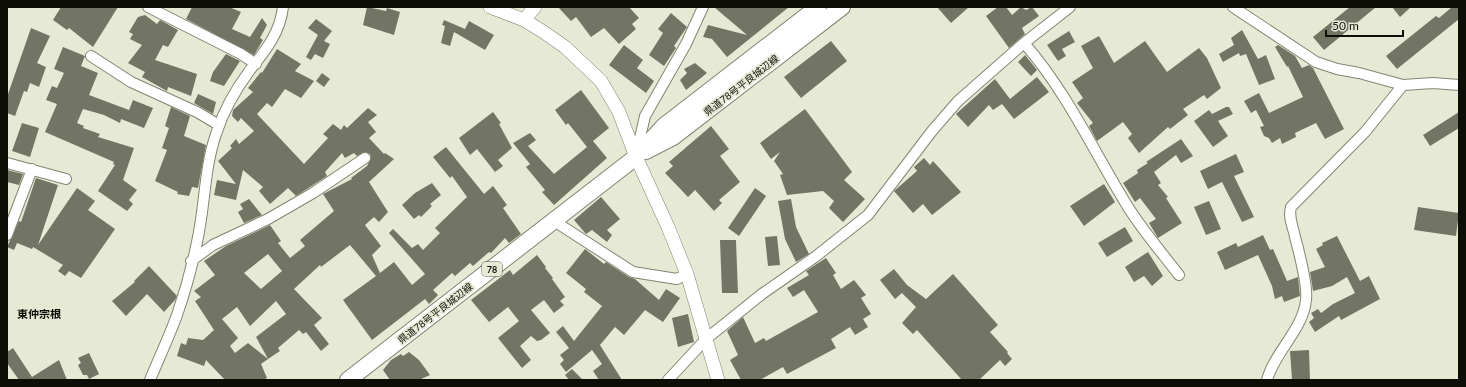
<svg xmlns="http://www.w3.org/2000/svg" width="1466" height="387" viewBox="0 0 1466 387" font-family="Lato,'Noto Sans JP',sans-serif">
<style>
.building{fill:#727563;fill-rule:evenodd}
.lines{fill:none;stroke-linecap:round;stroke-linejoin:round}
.minor-casing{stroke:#828572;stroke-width:12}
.tertiary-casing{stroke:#828572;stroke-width:14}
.primary-casing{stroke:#828572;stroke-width:18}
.minor{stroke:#fff;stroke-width:10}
.tertiary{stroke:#fff;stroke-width:13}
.primary{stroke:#fff;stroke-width:16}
.labels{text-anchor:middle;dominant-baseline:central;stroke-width:3.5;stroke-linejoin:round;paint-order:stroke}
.shield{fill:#e6ead5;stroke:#4e5045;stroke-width:1}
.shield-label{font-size:9px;font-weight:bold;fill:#0d0e07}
.street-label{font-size:10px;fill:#0d0e07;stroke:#e6ead5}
.neighbourhood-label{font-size:11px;font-weight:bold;fill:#0d0e07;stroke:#e6ead5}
</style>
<rect width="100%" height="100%" fill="#e6ead5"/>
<path class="building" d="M61,7H118L93,47L69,28L67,30L53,20Z
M192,7H229L241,12L232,29L250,37L262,18L267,25L260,38L263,40L254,55L186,19Z
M367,7L386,11L387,8L400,12L394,35L363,25Z
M558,7H629L639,18L632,24L636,29L619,44L604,28L591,37L576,17L571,21Z
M714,7H789L727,57L712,39L703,37L708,25L747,35Z
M937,7H969L951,23Z
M998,7H1006L1012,15L1021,7L1026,10L1032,7L1039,16L1022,28L1025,34L1009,48L986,16Z
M1350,7H1376L1324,50L1313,37Z
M1392,7H1411L1400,17Z
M1452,7H1459V19L1397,69L1386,56L1436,16L1439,18Z
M671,13L687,27L674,46L676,48L664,66L649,55L663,33L658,29Z
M145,15L157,24L160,20L178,30L168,47L163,45L155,60L197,74L191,96L168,87L167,91L142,77L145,72L128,63L142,45L130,39L133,34L129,32L138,17Z
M316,19L332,31L324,41L330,44L323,58L315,54L311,60L306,57L318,35L308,28Z
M444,20L465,29L469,21L494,35L485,50L454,32L450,46L441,43L445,26L442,25Z
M31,28L50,36L37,63L46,67L39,87L30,83L27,92L24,91L15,116L7,113V97Z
M1242,30L1258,59L1266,55L1275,79L1259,85L1246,54L1240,56L1239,53L1223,62L1219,54L1234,45L1231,38Z
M1069,31L1075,42L1062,49L1066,56L1058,61L1047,45Z
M1099,36L1114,63L1145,41L1167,72L1199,48L1207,58L1221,88L1207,99L1204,95L1183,109L1188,115L1170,129L1168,127L1139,153L1128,138L1132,134L1123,122L1097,141L1089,126L1093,123L1077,103L1083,98L1072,82L1093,68L1081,46Z
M831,41L847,61L801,98L784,77Z
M624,45L643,60L637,68L654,81L646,93L609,65Z
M1278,45L1295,56L1302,68L1309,65L1313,68L1344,129L1325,139L1316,123L1295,133L1296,137L1282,144L1280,138L1272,143L1269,138L1264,136L1260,127L1264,126L1256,110L1251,113L1244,101L1259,93L1269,113L1303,97L1288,66L1287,67L1275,47Z
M63,47L85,56L81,66L98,73L89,95L129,110L133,100L153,108L144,128L121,119L120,123L104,115L83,109L77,123L84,126L83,128L100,134L98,137L134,148L123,180L137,190L129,200L133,204L127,211L98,191L115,165L113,164L114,162L45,132L57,104L46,100L52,86L57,88L64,73L54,69Z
M277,49L301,64L295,71L314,81L301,98L285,89L272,107L267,103L257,114L304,164L328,138L323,134L333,124L341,130L344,125L347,128L368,108L377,115L368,122L376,132L369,138L384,154L385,153L394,159L369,182L388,212L379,222L374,217L365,225L381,246L372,255L380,273L394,262L412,285L425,274L389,233L393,229L412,248L418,244L423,250L440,233L435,228L467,197L452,176L450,178L433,157L446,147L484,194L493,186L507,205L503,208L521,234L509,243L505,238L491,253L489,252L473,266L470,263L455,276L452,273L433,290L438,295L429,304L425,299L372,340L343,300L376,276L350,245L321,267L320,265L294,289L322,318L314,325L329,344L321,351L306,332L303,334L299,330L278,348L280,351L268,359L256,337L286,314L276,301L250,326L237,307L222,319L238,338L230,346L235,353L248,343L268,359L261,364L267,378L263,380H225L206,360L204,366L177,356L181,343L186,345L188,338L203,340L214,330L195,301L201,297L194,291L215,275L204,261L226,246L270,225L281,241L278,243L290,258L305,246L300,240L334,211L323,194L352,179L351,178L367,166L371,158L370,154L365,152L357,156L354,153L345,158L342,153L325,172L327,176L296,196L288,188L270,204L259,191L263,187L243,170L236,200L214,195L217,180L236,184L218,161L232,148L230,146L236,139L239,144L254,131L241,118L238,122L232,116L233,110L253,92L248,88L261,72L262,73ZM268,254L282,271L261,289L244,273Z
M226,54L240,61L224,86L210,81L213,72Z
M1025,55L1037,70L1031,76L1018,62Z
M695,63L707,73L686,90L680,80L687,73L684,69Z
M322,73L330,79L324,87L316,81Z
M1037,77L1049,92L1014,119L1002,104L993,110L989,105L968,127L956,114L995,79L1010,99Z
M581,90L609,128L593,141L607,158L554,205L542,192L545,190L526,167L530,164L513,143L530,133L536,140L528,146L554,174L587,147L568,123L566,125L555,110Z
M198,94L216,102L213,114L194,103Z
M171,107L190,116L184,136L206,145L198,188L192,187L189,196L177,194L178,192L155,181L167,150L162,148L169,128L165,126Z
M1226,107H1229L1233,114L1218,121L1228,136L1213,147L1194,121L1209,110L1212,114Z
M805,109L852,172L844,180L865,199L843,222L829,208L834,201L823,191L787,195L780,175L783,174L774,161L780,152L771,159L760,143Z
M493,112L501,123L499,124L512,148L498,160L503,166L495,172L477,149L470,155L459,138Z
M1459,112V128L1430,146L1423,135Z
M22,123L39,128L30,157L12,151Z
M711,126L729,149L720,156L740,182L719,200L722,203L714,211L695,190L688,197L665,173L673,166L669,162Z
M1181,139L1193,156L1181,163L1176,155L1154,172L1161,183L1158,185L1168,197L1166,198L1182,223L1158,238L1149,223L1156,219L1140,198L1135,202L1123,183L1138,173L1137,170L1148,163L1146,162Z
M1236,154L1244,172L1234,176L1254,217L1242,222L1222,182L1208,189L1200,171Z
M924,158L930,165L933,161L961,192L932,215L923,204L913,213L894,191L917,171L914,167Z
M7,170L23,174L19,185L7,182Z
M36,178L58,185L38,245L77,188L95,201L88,210L115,229L81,278L69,271L65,276L58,271L63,265L33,247L32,249L17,243L14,250L7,247L19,221L21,222Z
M432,183L441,195L430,204L432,206L421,217L419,215L414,219L402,205L415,193Z
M1104,184L1115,202L1084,226L1070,206Z
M755,188L766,196L739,236L728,228Z
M601,197L620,219L607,230L612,235L607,242L592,230L586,234L574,220Z
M249,199L262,215L244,223L238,212L243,209L240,204Z
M791,199L796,227L809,254L796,262L785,239L778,201Z
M1209,201L1221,229L1206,235L1194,207Z
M1418,207L1459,213L1456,236L1414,230Z
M1125,227L1133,241L1107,257L1098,243Z
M1263,235L1270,250L1273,249L1287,281L1298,277L1300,296L1284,302L1282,296L1275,299L1272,286L1258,255L1225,270L1217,252L1236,243L1238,247Z
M777,236L780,265L768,266L765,237Z
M1337,236L1360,281L1369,276L1380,299L1341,320L1339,316L1315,332L1309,322L1314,318L1311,313L1318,309L1321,313L1333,304L1355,293L1347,277L1332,286L1313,291L1310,272L1325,267L1316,249L1323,245L1322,243Z
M720,240H736L738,293H722Z
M585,249L604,264L606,262L629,277L635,279L659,300L666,289L680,298L663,322L645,310L624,335L615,327L600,345L622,380H599L593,371L602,364L592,350L566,372L560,364L564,360L560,355L569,348L556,332L563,326L574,341L602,306L584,292L586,289L566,273Z
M1148,252L1163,276L1152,286L1144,276L1134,282L1125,267Z
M537,255L546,267L545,268L553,278L552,279L565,297L560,301L564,305L554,313L544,300L531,310L550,333L541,340L537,341L531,336L520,346L531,360L522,368L498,338L519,321L508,307L489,322L471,300L510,270L513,275Z
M826,258L836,273L833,275L841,289L854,280L866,295L861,298L871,314L863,319L868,327L855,335L850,327L831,339L836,348L787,374L783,367L760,380H741L730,360L738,355L727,331L743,317L755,343L764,338L766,341L818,312L804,290L793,297L787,288L809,275L806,271Z
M149,266L177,296L175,300L164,312L147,294L126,316L112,301L135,282L134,281Z
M894,269L907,285L926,299L953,274L998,325L990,332L1008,352L1007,353L1012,359L1005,366L1000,360L979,380H962L917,330L913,334L902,323L916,307L902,293L895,299L880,280Z
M688,314L694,342L678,347L672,318Z
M13,348L32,377L59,360L67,380H19L7,363V352Z
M1309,350L1310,380H1292L1290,351Z
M409,352L419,360L430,375L419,380H390L383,370L391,360L401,354L403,356Z
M89,353L99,374L89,379L87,375H83L78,365L81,363L78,358Z
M572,369L583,380H569L565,375Z"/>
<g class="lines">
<g class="minor-casing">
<path id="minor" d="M148,7L241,54L256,64
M1233,7L1316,62L1337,69L1359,73L1403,85L1433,83L1459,85
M1024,43C1067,92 1094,152 1128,207C1143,231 1162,253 1179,275
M91,56L131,82L197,112L219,125
M636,155L645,116L686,44L703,7
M7,163L66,179
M554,221L633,272L677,279L687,274
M7,235L32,169
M191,261L213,245L268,219L313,193L365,158
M150,380C159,358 169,337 177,315C185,292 192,267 197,242C205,207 204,169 216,134C223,112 236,89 250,70C266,50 280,33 283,7
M668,380L706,339L762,294L815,257L868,215L932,131L958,101L1024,43L1070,7
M1267,380C1275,351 1303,330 1306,300C1308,285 1299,252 1295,237C1293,226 1288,218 1291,207L1365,132L1403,85"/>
</g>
<g class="tertiary-casing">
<path id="tertiary" d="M490,7L524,20L542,31L565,47L601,81L619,112L636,157L668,227L687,274L718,380
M524,20L535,7"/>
</g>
<g class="primary-casing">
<path id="primary" d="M646,151L673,137L842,7
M348,380L636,157L664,126L818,7"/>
</g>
<use href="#minor" class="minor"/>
<use href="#tertiary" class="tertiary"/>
<use href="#primary" class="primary"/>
</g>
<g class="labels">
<rect class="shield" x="482" y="262" width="20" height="14" rx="3"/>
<g class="shield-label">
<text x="492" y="269">78</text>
</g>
<g class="street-label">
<text transform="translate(741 85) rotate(-38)">県道78号平良城辺線</text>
<text transform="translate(435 313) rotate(-38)">県道78号平良城辺線</text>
</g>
<g class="neighbourhood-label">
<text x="39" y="313">東仲宗根</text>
</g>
</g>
<rect width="1466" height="387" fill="none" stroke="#0d0e07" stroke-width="16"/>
<path d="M1326 30v6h77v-6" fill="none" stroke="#0d0e07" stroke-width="2"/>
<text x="1332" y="30" font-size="12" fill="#0d0e07" stroke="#e6ead5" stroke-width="3" paint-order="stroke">50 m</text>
</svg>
